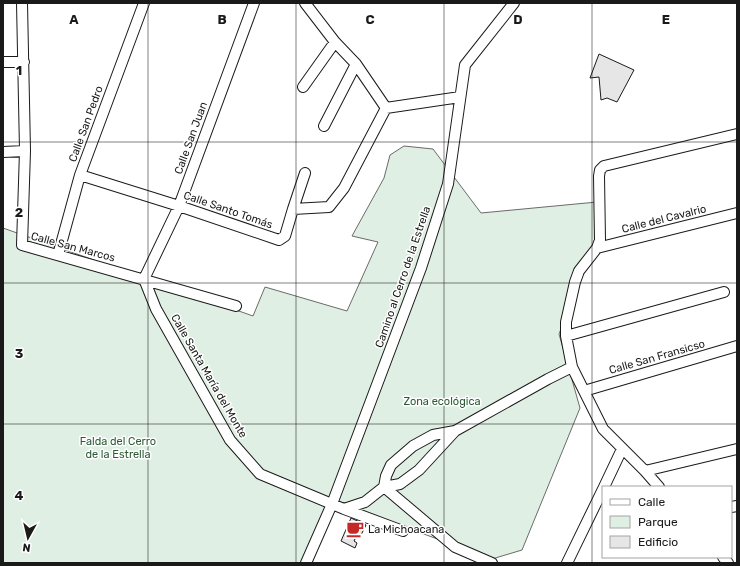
<svg xmlns="http://www.w3.org/2000/svg" width="740" height="566" viewBox="0 0 740 566" font-family="Rubik,sans-serif">
<style>
.green{fill:#e0efe3;stroke:#6a6a6a}
.building{fill:#e6e6e6;stroke:#1a1a1a}
.lines{fill:none;stroke-linecap:round;stroke-linejoin:round}
.minor-casing{stroke:#1a1a1a;stroke-width:12}
.minor{stroke:#fff;stroke-width:10}
.grid{fill:none;stroke:#1a1a1a;stroke-width:1;stroke-opacity:0.55}
.labels{text-anchor:middle;dominant-baseline:central;stroke-width:3;stroke-linejoin:round;paint-order:stroke}
.street-label{font-size:11px;fill:#1a1a1a;stroke:#fff}
.park-label{font-size:11px;fill:#2b5a34;stroke:#fff}
.poi-label{font-size:11px;fill:#1a1a1a;stroke:#fff;text-anchor:start}
.grid-label{font-size:13px;text-anchor:middle;font-weight:bold;fill:#1a1a1a;stroke:#fff;stroke-width:3;stroke-linejoin:round;paint-order:stroke}
</style>
<rect width="100%" height="100%" fill="#fff"/>
<path class="green" d="M404,146L433,149L481,213L597,202L596,237L559,334L580,408L522,550L492,559L331,500L309,557L300,563H3V228L253,316L265,287L347,311L378,242L352,236L384,178L390,155Z"/>
<path class="building" d="M599,54L634,70L617,102L607,98L601,100L599,77L590,78Z
M351,518L366,525L361,535L358,533L354,541L357,543L355,548L341,541Z"/>
<g class="lines">
<g class="minor-casing">
<path id="minor" d="M22,3L25,151L22,245L236,306
M254,3L179,206L144,279L156,309L230,440L260,474L344,509L403,531
M305,3L335,42L356,64L386,108
M3,62H24
M303,87L335,42
M324,126L356,64
M3,152L25,151
M80,175L179,206L279,240L285,236L293,209L329,207L344,188L386,108L460,97
M293,209L305,173
M597,248L737,213
M58,255L80,175L144,3
M566,336L724,292
M584,391L737,346
M645,471L737,449
M384,487L455,547L492,563
M384,487L400,484L419,470L455,431
M604,487L622,449
M659,487L645,471L603,429L572,367L566,336V322L575,282L579,271L597,248L600,240L599,176L600,170L604,166L737,134
M731,507L737,506
M344,509L365,502L384,487L386,476L391,465L413,446L433,435L455,431L548,379L572,367
M723,557L728,563
M306,563L332,504L421,268L448,184L465,65L514,3
M567,563L603,489"/>
</g>
<use href="#minor" class="minor"/>
</g>
<path class="grid" d="M148,3V563M296,3V563M444,3V563M592,3V563M3,142H737M3,283H737M3,424H737"/>
<defs>
<g id="cafe-bare" transform="scale(1.38)"><path d="M-5.5-4.5H6V0H3Q3 3.5 0 3.5H-2.5Q-5.5 3.5-5.5 0ZM3-3.2v2h1.7v-2ZM-6 4.5H4V6H-6Z" fill="#c62828" stroke="#fff" stroke-width="2.5" paint-order="stroke"/></g>
</defs>
<g fill-rule="evenodd">
<use href="#cafe-bare" x="355" y="529"/>
</g>
<g class="labels">
<g class="street-label">
<text transform="translate(86 124) rotate(-70)">Calle San Pedro</text>
<text transform="translate(191 138) rotate(-70)">Calle San Juan</text>
<text transform="translate(228 210) rotate(19)">Calle Santo Tomás</text>
<text transform="translate(664 219) rotate(-14)">Calle del Cavalrio</text>
<text transform="translate(73 247) rotate(15)">Calle San Marcos</text>
<text transform="translate(403 277) rotate(-71)">Camino al Cerro de la Estrella</text>
<text transform="translate(657 357) rotate(-16)">Calle San Fransicso</text>
<text transform="translate(209 376) rotate(60)">Calle Santa María del Monte</text>
</g>
<g class="park-label">
<text x="442" y="401">Zona ecológica</text>
<text x="118" y="441">Falda del Cerro<tspan x="118" dy="13">de la Estrella</tspan></text>
</g>
<g class="poi-label">
<text x="368" y="529">La Michoacana</text>
</g>
</g>
<g class="grid-label">
<text x="74" y="24">A</text>
<text x="222" y="24">B</text>
<text x="370" y="24">C</text>
<text x="518" y="24">D</text>
<text x="666" y="24">E</text>
<text x="19" y="75">1</text>
<text x="19" y="217">2</text>
<text x="19" y="358">3</text>
<text x="19" y="500">4</text>
</g>
<rect width="740" height="566" fill="none" stroke="#1a1a1a" stroke-width="8"/>
<rect x="602" y="486" width="130" height="72" fill="#ffffff" stroke="#a3a3a3"/>
<rect x="610" y="499" width="20" height="6" fill="#ffffff" stroke="#a3a3a3"/>
<text x="638" y="506" font-size="12" fill="#1a1a1a">Calle</text>
<rect x="610" y="516" width="20" height="12" fill="#e0efe3" stroke="#a3a3a3"/>
<text x="638" y="526" font-size="12" fill="#1a1a1a">Parque</text>
<rect x="610" y="536" width="20" height="12" fill="#e6e6e6" stroke="#a3a3a3"/>
<text x="638" y="546" font-size="12" fill="#1a1a1a">Edificio</text>
<g transform="translate(28 538) rotate(188)" stroke="#ffffff" stroke-width="3" paint-order="stroke">
<path d="M0-3L7 15L0 10L-7 15Z" fill="#1a1a1a"/>
<text y="-6" font-size="11" font-weight="bold" text-anchor="middle" fill="#1a1a1a">N</text>
</g>
</svg>
